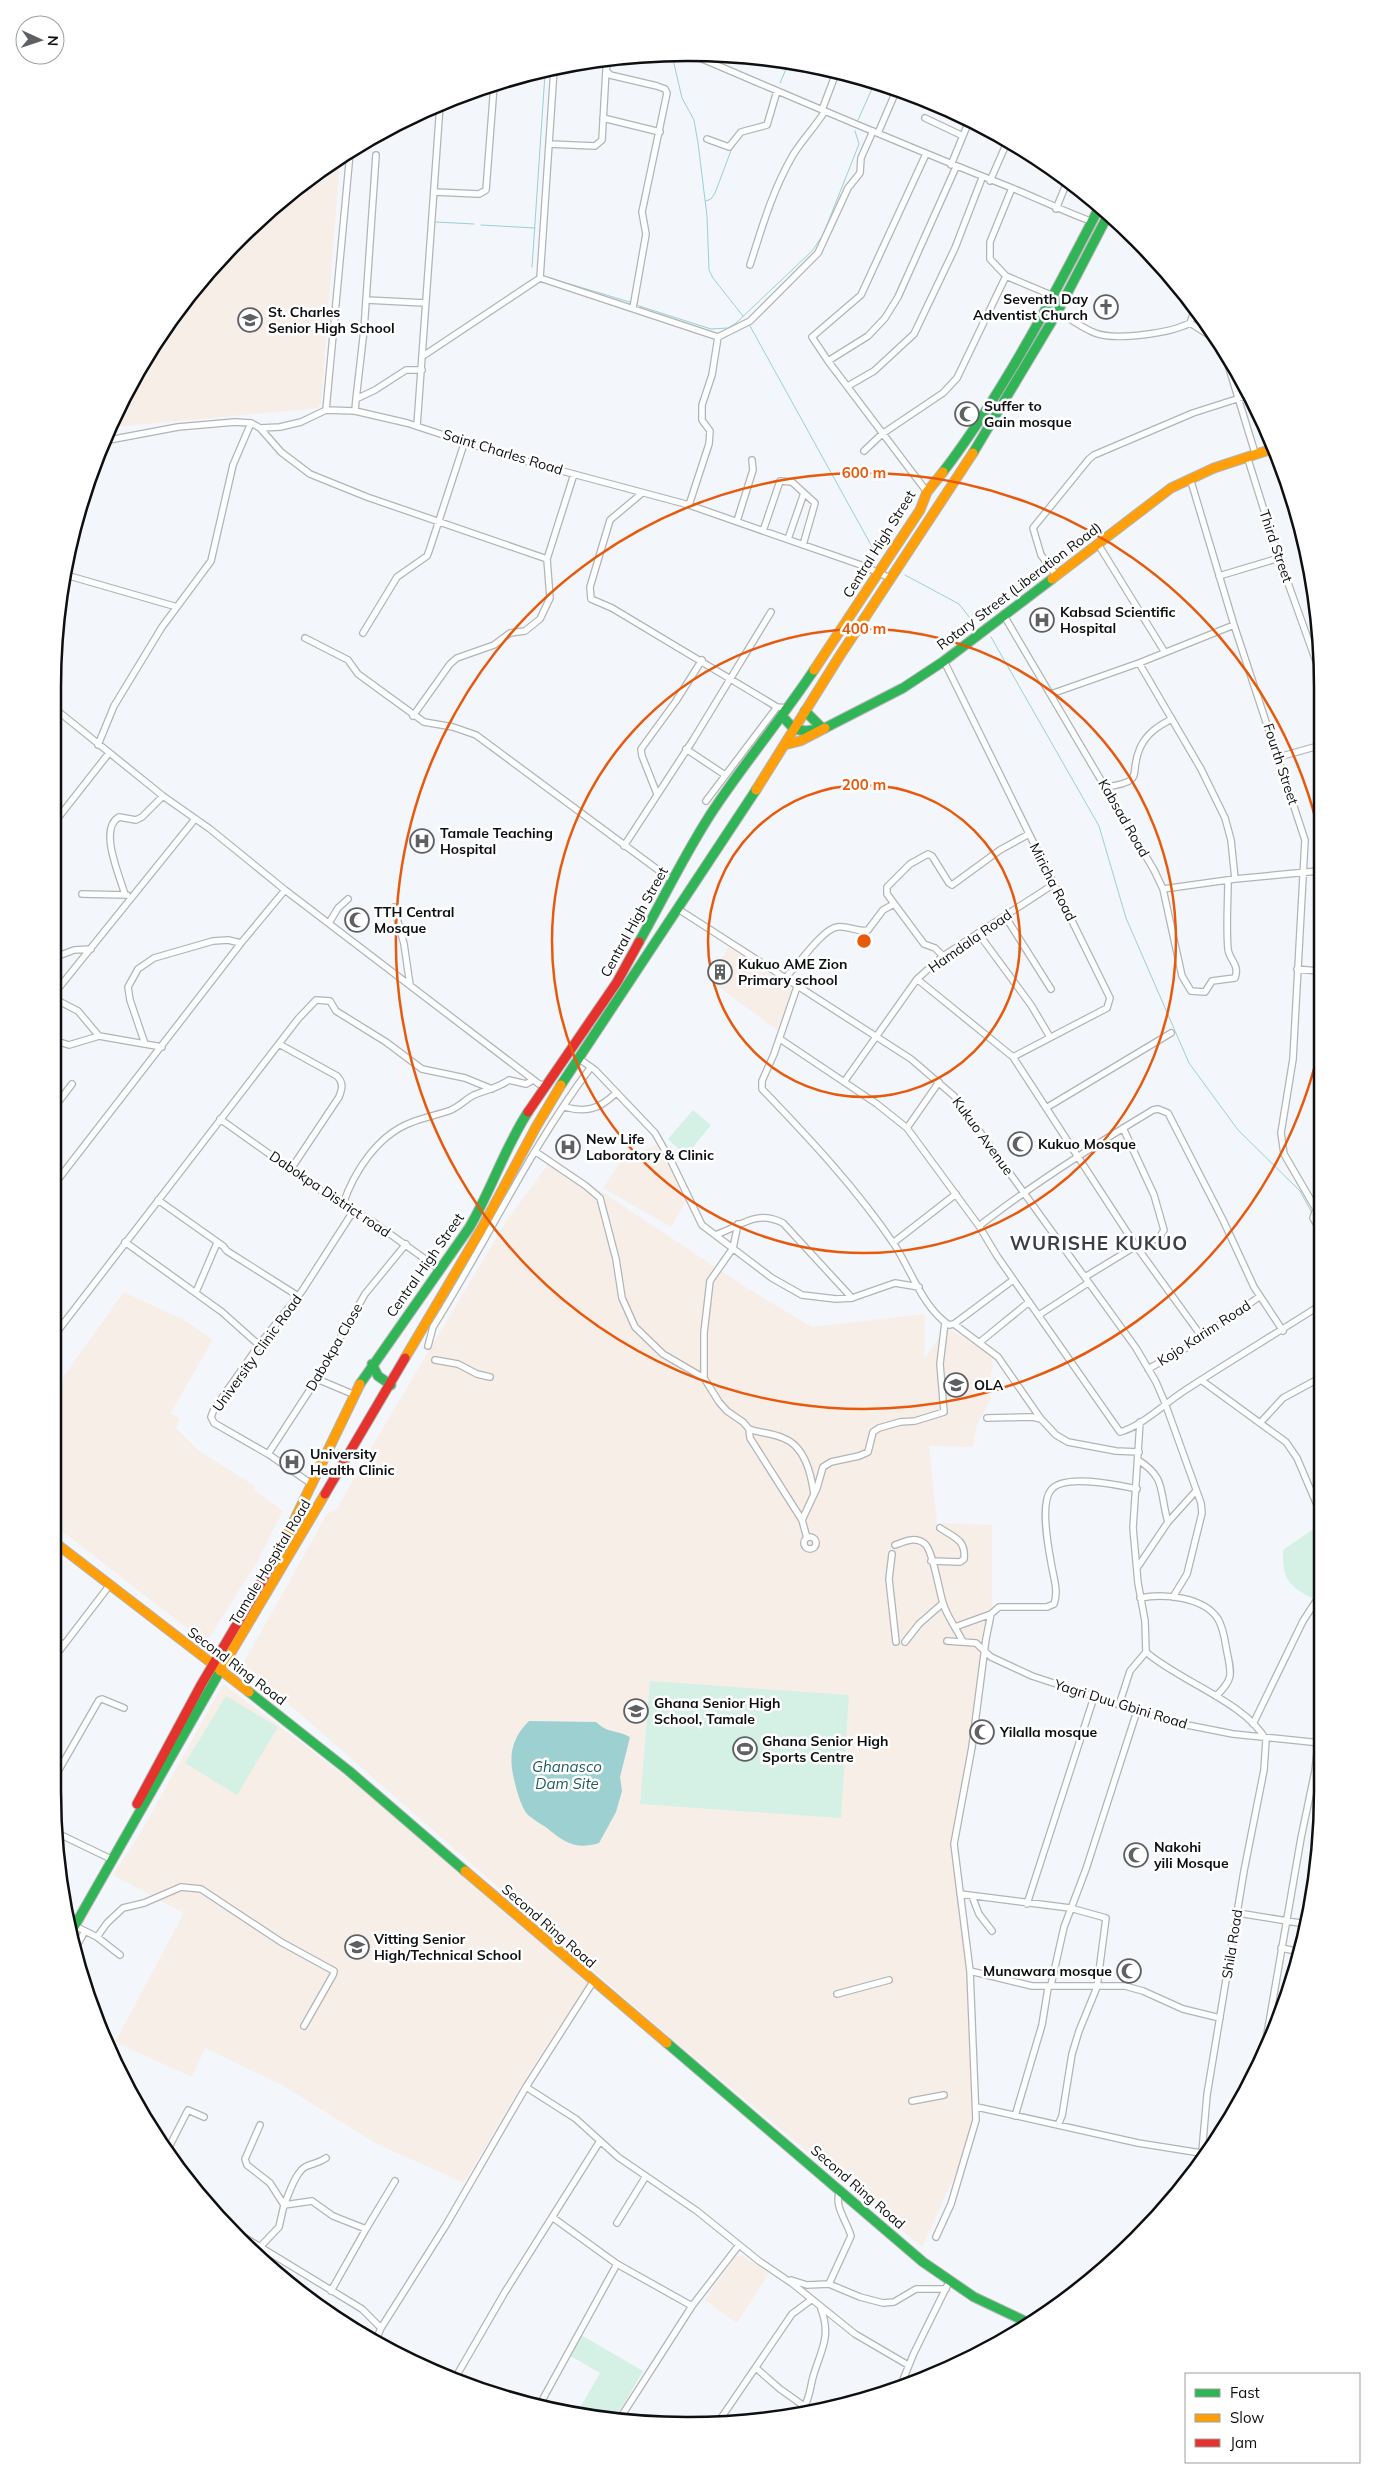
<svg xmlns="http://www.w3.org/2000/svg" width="1375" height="2478" viewBox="0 0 1375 2478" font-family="Mulish,sans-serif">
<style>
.education{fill:#f8eee8}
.green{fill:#d5f0e4}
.water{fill:#9cd0d1}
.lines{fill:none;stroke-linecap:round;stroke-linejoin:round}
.stream{stroke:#9cd0d1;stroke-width:1}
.street-casing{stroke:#b2b4b7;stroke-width:8}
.fast-casing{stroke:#b2b4b7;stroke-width:11}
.slow-casing{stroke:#b2b4b7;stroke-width:11}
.jam-casing{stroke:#b2b4b7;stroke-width:11}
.street{stroke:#fdfefe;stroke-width:5.5}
.fast{stroke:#30b455;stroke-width:9}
.slow{stroke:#ff9f0a;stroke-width:9}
.jam{stroke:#e5322d;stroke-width:9}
.ring{fill:none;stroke:#e8590c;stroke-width:2.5}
.labels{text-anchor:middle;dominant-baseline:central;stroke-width:5;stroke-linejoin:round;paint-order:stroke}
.poi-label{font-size:14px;font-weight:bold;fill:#0d0f11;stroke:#fff;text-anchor:start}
.street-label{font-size:14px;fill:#0d0f11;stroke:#fff}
.water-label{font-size:15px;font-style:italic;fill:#1f5c5d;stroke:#fff}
.district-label{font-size:19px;font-weight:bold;letter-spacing:1px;fill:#3a3f45;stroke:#fff}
.rim{fill:none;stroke:#0d0f11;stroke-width:2.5}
.centre{fill:#e8590c;stroke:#fff;stroke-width:2.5}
.ring-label{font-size:15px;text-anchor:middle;font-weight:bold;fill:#e8590c;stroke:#fff;stroke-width:5;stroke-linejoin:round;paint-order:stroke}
</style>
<rect width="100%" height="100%" fill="#f3f6fa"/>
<path class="education" d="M340,160L321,403L318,408L114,427L137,370L210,269L301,184Z
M729,946L794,990L777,1030L709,980Z
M657,1145L687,1200L671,1227L603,1188L623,1158Z
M552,1159L750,1290L812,1327L925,1314L924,1360L946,1327L990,1354L993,1367L985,1391L991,1398L977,1425L973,1447L929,1446L937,1523L992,1525V1608L982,1648L971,1758L956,1844L974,1994L978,2124L922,2247L658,2027L243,1664L327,1514L337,1509L368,1453L507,1220Z
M124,1292L186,1321L213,1340L170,1414L180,1418L176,1428L199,1451L255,1486L254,1490L283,1511L257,1562L206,1643L53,1524V1431L64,1376Z
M223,1684L385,1806L589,1982L526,2077L464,2183L377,2144L282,2085L205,2048L192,2077L115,2042L184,1913L113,1875L141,1832Z
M741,2255L769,2273L737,2323L705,2300L735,2257Z"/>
<path class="green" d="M693,1110L711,1125L686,1156L668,1139Z
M1315,1528L1320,1539V1593L1314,1599C1289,1586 1282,1580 1283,1550Z
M650,1681L849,1695L841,1818L640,1804Z
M226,1696L278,1727L237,1795L185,1763Z
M581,2335L643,2371L615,2419L577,2413L600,2373L569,2355Z"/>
<path class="water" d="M529,1721L596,1722C609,1734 615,1729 630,1737L620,1777L622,1791L616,1812L599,1843C576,1850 565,1843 547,1828C541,1824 534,1820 528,1815C523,1810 519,1798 517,1791C509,1763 507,1743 529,1721Z"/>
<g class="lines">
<path class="stream" d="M672,55L682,98L694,120L698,143L707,216L709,270L713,278L743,316
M780,83L789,62
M858,120L875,82
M770,124L775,106
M753,131L768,127
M706,201L711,199L715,193L732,148
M435,222L474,224
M481,225L535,228
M532,267L545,74
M543,276L633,303
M636,305L711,329L728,328L735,324L812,251L823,235L859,144L855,131
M750,326L876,554
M905,575L959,604L970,618
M991,637L1099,826L1126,918L1189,1063L1238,1130L1300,1191L1312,1213
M1315,1227L1319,1259"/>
<g class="street-casing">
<path id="street" d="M693,55C799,100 905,146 1012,188C1039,199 1065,212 1093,222
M608,60L606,70L610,75L657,86L665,89L667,93L642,212L646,234L633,308
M822,110L836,73
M603,118L660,132
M925,118L963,136
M878,133L897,89
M707,139L729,147L741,132L767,125L777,91
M549,144L595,146L602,140L606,70
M926,154L861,295L812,337L828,361L927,492
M951,165L969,121
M990,181L1008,140
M1012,188L990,242V259L1006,276L1051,295
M434,192L479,194L486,190L494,85
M1056,209L1067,182
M750,265C762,227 773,189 793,155C802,140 815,127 825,111
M540,278L554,69
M540,278L718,337
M366,300L425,303
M1058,311C1070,319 1082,328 1095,333C1116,341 1171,333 1190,323
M1194,311L1190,323L1212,337L1221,347
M1225,355L1255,453
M423,356L540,278
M828,361L868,336L885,318L898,297L956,167
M848,386L874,371L914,334L955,248L982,178
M356,399L364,330L376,155
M326,410L350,153
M355,411L356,399L375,390L406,370H422
M417,426L440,105
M260,428L281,452L310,474L367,497L547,559
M109,440L178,427L235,422L251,423L260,428L280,427L301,422L326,410L355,411L407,423L510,457L689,505L861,565L890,578
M864,451L882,434L943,393L957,378L1006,276
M1247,456L1279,558L1317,664
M1190,478L1234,625L1305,840L1293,1059L1281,1133L1284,1154L1316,1209L1313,1218L1319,1228
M641,494L610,520L590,587L591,599L612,608L777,707L788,708
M689,505L709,444L710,431L702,420V405L712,375L718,337L750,321L818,253L848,188L860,173L861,158L873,131
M737,521L753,470L752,460
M763,531L780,481L792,482L815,503L803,545
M788,539L804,493
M1098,544L1164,651
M66,575L177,607
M1056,575L1041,555L1033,528L1089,459L1094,455L1193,413L1246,396
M1219,576L1279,558
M1003,614L1154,870L1163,889L1235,879L1318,871
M363,633L397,577L427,556L429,551L465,441
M305,638L348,660L358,674L424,722L453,727L476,735L673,881
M944,661L1110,998L1107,1008L1013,1057
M1139,663L1201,769L1225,818L1231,840L1235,879
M1051,694L1139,663L1234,625
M54,708L163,796L210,829L285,890L539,1084L545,1085
M413,716L450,664L457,658L494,645L510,633L525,631L540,619L550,598L547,559L574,474
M98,745L114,706L162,627L211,561L233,465L251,423
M686,749L725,775
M1279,757L1318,746
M1106,787C1147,781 1128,775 1140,748C1147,733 1158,726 1172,719
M657,794L642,756L641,749L676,701L702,660
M706,801L777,707
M54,823L109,753
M624,846L693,740L771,612
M1163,889L1182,976L1191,991L1205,992L1212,981L1235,978C1240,964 1229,960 1228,949C1226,926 1228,903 1228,880
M82,894L127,895
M125,895C120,876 98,829 119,817L136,820L142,817L163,796
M394,907L404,944L410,985
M678,909L911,1059L954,1096L1136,1348L1156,1382L1165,1403L1201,1503L1202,1513L1187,1574L1173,1597
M1005,916L1051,989
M329,923L338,908L348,899
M978,933L1031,1005L1050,1037
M943,956L935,948L924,944L887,894V887L910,864L928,854L932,856L949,883L952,885L1000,850L1029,834
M53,958L74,950L91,949
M1297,969L1318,971
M784,979C797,967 822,929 837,927C848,925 858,933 868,930L883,910L894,904
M917,979L1013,1057L1136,1246L1202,1337
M797,987L774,1054L762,1081V1089C809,1138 856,1188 894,1244C911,1270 923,1308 949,1325L954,1324L998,1357L1041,1419
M53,995L195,819
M53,998L78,1011L99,1036
M780,1039L877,1104L907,1128
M53,1040L69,1045L99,1036L162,1047
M145,1044L130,1000L128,987L138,969L154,958L213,941L228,940L241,943
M279,1044L337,1076C344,1083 342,1089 339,1097L291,1169
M578,1058L595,1070L655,1133L672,1163L702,1225L772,1278L802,1295L836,1299L852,1298L895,1283L919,1287
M844,1082L917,979L943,956L1054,884
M939,1082L907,1128L979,1226L997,1256L1120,1432C1142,1426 1164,1404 1184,1391C1228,1362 1274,1335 1319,1306
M565,1107C586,1113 599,1109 615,1094
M1046,1108L1171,1033
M53,1109L72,1084
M220,1119L320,1190L376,1224L439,1269
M536,1152L586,1186L600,1198L616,1259L622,1298L635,1327L663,1354L704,1378L719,1402L727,1411L743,1422L749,1429L750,1438L802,1520L807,1538
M53,1186L241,943L285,890
M158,1200L223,1246L227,1251L298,1296
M343,1204C354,1172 377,1136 410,1123C424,1117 438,1115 451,1110C460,1106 466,1099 474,1095C486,1090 498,1088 509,1080L526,1084L533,1080
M979,1226C1034,1183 1093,1146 1153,1110L1158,1109L1168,1113L1223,1220L1254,1287L1283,1331
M715,1235C740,1227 755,1209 783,1223L852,1298
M125,1242L222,1312L259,1345
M893,1243L956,1194
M1085,1277L1136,1246L1159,1238L1164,1230L1154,1195L1123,1128
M196,1292L217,1243
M1039,1315L1088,1283
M954,1324L1013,1280
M53,1337L298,1019L316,1000L330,1001L336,1011L386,1042L422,1069L465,1078L492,1089
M980,1342L1029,1302
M428,1346L433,1327C487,1241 530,1148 591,1067
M435,1360L458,1364L477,1374L490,1377
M1148,1369L1186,1348L1259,1297
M704,1378V1333L710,1281L733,1248L738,1224
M317,1379L355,1395
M1201,1380L1286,1442L1297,1458L1320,1512
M987,1418L1032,1417L1041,1419L1056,1435L1068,1442L1116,1451L1139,1452
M1261,1422L1283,1398L1320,1378
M749,1429C760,1433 772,1433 783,1438C805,1446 811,1474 814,1494
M268,1454L317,1379L365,1294L406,1244
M1138,1460C1167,1478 1159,1492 1168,1522
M313,1485L268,1454L214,1423L211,1417L214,1409L259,1345L302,1291L354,1210
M1313,1493L1320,1494
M802,1520L817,1488L823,1467L831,1462L859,1456L868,1452L873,1432L879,1428L900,1422L915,1421L944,1412L940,1364L945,1322
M804 1543a6 6 0 1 1 12 0a6 6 0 1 1-12 0Z
M895,1545C905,1541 916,1536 925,1544C933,1551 939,1591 943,1603C947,1617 957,1629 963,1642
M892,1554L889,1579L896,1642
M931,1561L960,1562L964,1559C966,1540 955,1538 940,1528
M1137,1568L1168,1522L1195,1492
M1140,1598C1164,1593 1204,1597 1218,1619C1224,1629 1225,1642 1227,1652C1232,1675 1233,1680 1216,1696
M955,1627L991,1614
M53,1640L64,1644
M947,1641L976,1643L991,1657L1032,1676L1172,1722L1233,1734L1321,1743
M905,1642L919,1624L943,1603
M1146,1652C1179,1681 1245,1702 1266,1740L1264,1770L1244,1871L1207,2095L1202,2152
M53,1659L109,1586
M1119,1705L1130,1671L1146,1652L1145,1621L1138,1583L1133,1528L1140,1422
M1253,1724L1303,1621L1320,1595
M53,1780L99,1700L102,1699L124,1708
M57,1833L111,1859
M960,1894L1070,1908L1106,1918L1097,1987L1079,2031L1072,2054L1062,2116L1058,2125
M972,1896L979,1914L992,1931
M1027,1904L1094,1697
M1238,1913L1306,1924
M75,1926L97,1937L120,1955
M97,1937L107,1923L123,1908L144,1903L181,1887L201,1889L281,1942L334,1971L333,1975L304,2026
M1281,1948L1301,1952
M74,1951L85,1931
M970,1971L1032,1986H1125L1143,1991L1183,2009L1220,2018
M837,1994L889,1980
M1266,2040L1301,1838L1315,1771L1318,1743
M526,2087L576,2119L618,2157L697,2211L759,2261L793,2284L855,2334L908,2365
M912,2101L944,2095
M977,2107L1138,2143L1207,2154
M1015,2116L1042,2025L1048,1988L1051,1985L1064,1927L1086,1869L1137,1711
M167,2151L188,2110L204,2117
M326,2158C319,2163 314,2163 307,2166C296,2170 289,2194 284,2205L312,2201L333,2216L366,2229L395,2181
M552,2217L617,2264L692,2306
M617,2223L646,2176
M234,2231L362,2309L381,2328L376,2340
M936,2237L951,2204L976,2120L970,1971L954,1844L972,1747L986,1639L991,1614L999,1607H1047L1054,1604C1059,1591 1053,1576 1051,1562C1048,1546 1040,1503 1051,1490C1064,1473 1118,1485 1137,1489
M259,2248L279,2227L284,2205L270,2183L247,2165L245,2159L260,2125
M791,2280L807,2285L829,2284L860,2297L883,2303L894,2302L916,2289H946
M829,2284L851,2236C847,2221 833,2206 840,2189
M331,2291L366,2229
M381,2328L446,2225L526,2087L593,1982
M756,2368L780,2389L811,2411
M454,2380L505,2292L600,2141
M900,2387L914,2353L947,2286
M539,2406L617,2264
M804,2407C810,2397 810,2388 813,2377C820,2352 832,2337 821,2309
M619,2420L692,2306L739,2245
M717,2424L792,2314L811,2300"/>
</g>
<g class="fast-casing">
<path id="fast" d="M973,453L1058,311L1109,213
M943,472C1004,392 1054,295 1100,206
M805,711L822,728
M783,717L794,729L806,731L825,728L903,688L944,661L1052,579
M639,942C664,898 686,851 714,809C746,761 782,718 814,670
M561,1085L756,790
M372,1364L378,1376L391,1385
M360,1384L469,1228C491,1191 504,1149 528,1112
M249,1692L349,1771L465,1871
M70,1934L220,1671
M667,2043L923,2262L974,2297L1031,2324"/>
</g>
<g class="slow-casing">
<path id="slow" d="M1052,579L1171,488L1214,468L1272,449
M814,670L920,510L927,492L943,472
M784,745L800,741L825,728
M756,790L839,657L973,453
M405,1358L482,1228L536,1127L561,1085
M53,1541L249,1692
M277,1556L360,1384
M220,1671L325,1494
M465,1871L667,2043"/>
</g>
<g class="jam-casing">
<path id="jam" d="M528,1112L617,982L639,942
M325,1494L405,1358
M137,1804L201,1685L277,1556"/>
</g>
<use href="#street" class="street"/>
<use href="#fast" class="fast"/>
<use href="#slow" class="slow"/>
<use href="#jam" class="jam"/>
</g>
<g class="ring">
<circle cx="864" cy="941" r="156"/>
<circle cx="864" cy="941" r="312"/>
<path d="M1318 1054A468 468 0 1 1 1317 824"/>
</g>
<defs>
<g id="church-ring" transform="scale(1.25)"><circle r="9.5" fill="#fff" stroke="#5e6063" stroke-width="1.5"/><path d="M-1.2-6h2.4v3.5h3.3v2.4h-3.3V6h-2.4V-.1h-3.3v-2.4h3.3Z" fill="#5e6063"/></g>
<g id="school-ring" transform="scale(1.25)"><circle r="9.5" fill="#fff" stroke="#5e6063" stroke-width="1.5"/><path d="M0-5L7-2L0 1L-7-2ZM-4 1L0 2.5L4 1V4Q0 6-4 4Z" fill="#5e6063"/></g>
<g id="mosque-ring" transform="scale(1.25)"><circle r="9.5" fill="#fff" stroke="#5e6063" stroke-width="1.5"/><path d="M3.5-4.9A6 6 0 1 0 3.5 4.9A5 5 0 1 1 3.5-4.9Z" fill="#5e6063"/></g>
<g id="hospital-ring" transform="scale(1.25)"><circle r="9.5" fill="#fff" stroke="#5e6063" stroke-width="1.5"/><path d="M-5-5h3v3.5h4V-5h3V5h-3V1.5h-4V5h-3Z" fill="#5e6063"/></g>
<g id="building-ring" transform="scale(1.25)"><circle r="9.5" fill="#fff" stroke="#5e6063" stroke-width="1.5"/><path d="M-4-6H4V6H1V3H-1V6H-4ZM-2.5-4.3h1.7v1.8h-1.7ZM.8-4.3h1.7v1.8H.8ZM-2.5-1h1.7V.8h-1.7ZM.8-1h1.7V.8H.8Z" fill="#5e6063"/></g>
<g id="stadium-ring" transform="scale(1.25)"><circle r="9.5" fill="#fff" stroke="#5e6063" stroke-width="1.5"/><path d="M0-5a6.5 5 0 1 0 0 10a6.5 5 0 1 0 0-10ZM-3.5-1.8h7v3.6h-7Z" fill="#5e6063"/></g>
</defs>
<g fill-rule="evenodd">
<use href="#church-ring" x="1106" y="307"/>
<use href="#school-ring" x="250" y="320"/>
<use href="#mosque-ring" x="967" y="414"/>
<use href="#hospital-ring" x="1042" y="620"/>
<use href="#hospital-ring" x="422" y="841"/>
<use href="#mosque-ring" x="357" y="920"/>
<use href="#building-ring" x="720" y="972"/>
<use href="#mosque-ring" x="1020" y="1144"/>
<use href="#hospital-ring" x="568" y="1147"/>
<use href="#school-ring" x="956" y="1385"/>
<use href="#hospital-ring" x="292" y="1462"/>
<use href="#school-ring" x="636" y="1711"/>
<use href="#mosque-ring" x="982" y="1732"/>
<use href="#stadium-ring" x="745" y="1749"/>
<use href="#mosque-ring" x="1136" y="1855"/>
<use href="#school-ring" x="357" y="1947"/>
<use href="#mosque-ring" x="1129" y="1971"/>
</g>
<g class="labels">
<g class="poi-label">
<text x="1088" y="299" text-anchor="end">Seventh Day<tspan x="1088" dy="16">Adventist Church</tspan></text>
<text x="268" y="312">St. Charles<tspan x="268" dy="16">Senior High School</tspan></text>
<text x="984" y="406">Suffer to<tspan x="984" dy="16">Gain mosque</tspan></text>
<text x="1060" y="612">Kabsad Scientific<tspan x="1060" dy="16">Hospital</tspan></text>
<text x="440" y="833">Tamale Teaching<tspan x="440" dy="16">Hospital</tspan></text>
<text x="374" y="912">TTH Central<tspan x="374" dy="16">Mosque</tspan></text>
<text x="738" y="964">Kukuo AME Zion<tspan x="738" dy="16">Primary school</tspan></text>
<text x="586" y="1139">New Life<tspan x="586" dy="16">Laboratory &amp; Clinic</tspan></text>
<text x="1038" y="1144">Kukuo Mosque</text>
<text x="974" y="1385">OLA</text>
<text x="310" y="1454">University<tspan x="310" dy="16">Health Clinic</tspan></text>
<text x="654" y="1703">Ghana Senior High<tspan x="654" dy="16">School, Tamale</tspan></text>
<text x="1000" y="1732">Yilalla mosque</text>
<text x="762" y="1741">Ghana Senior High<tspan x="762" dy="16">Sports Centre</tspan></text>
<text x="1154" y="1847">Nakohi<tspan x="1154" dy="16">yili Mosque</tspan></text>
<text x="374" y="1939">Vitting Senior<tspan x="374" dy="16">High/Technical School</tspan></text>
<text x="1112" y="1971" text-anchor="end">Munawara mosque</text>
</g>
<g class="street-label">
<text transform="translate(503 452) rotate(17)">Saint Charles Road</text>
<text transform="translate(879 544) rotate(-58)">Central High Street</text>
<text transform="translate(1276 546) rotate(71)">Third Street</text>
<text transform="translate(1019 586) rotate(-37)">Rotary Street (Liberation Road)</text>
<text transform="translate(1281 764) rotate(72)">Fourth Street</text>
<text transform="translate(1124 818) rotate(60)">Kabsad Road</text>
<text transform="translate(1053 882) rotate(63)">Miricha Road</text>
<text transform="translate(634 922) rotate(-61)">Central High Street</text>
<text transform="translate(970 941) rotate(-35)">Hamdala Road</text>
<text transform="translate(983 1136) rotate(54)">Kukuo Avenue</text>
<text transform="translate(330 1194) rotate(34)">Dabokpa District road</text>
<text transform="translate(425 1265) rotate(-55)">Central High Street</text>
<text transform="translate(1204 1333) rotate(-33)">Kojo Karim Road</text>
<text transform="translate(334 1347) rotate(-60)">Dabokpa Close</text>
<text transform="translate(257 1353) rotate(-54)">University Clinic Road</text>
<text transform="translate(270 1562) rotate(-59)">Tamale Hospital Road</text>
<text transform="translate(237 1666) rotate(37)">Second Ring Road</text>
<text transform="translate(1121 1704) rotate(17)">Yagri Duu Gbini Road</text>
<text transform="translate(549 1926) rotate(41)">Second Ring Road</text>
<text transform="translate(1232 1944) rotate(-81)">Shila Road</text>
<text transform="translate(858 2187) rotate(41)">Second Ring Road</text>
</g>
<g class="water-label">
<text x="567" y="1766">Ghanasco<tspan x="567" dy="17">Dam Site</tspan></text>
</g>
<g class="district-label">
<text x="1099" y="1243">WURISHE KUKUO</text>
</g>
</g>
<path d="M0 0H1375V2478H0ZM687 61H688A626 626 0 0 1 1314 687V1791A626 626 0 0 1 688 2417H687A626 626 0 0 1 61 1791V687A626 626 0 0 1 687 61Z" fill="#fff" fill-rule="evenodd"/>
<path class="rim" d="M687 61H688A626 626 0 0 1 1314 687V1791A626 626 0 0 1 688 2417H687A626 626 0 0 1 61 1791V687A626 626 0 0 1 687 61Z"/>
<circle cx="864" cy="941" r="8" class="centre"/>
<g class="ring-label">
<text x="864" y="478">600 m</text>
<text x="864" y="634">400 m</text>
<text x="864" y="790">200 m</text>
</g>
<rect x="1185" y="2373" width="175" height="90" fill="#ffffff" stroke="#9e9fa0"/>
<rect x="1195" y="2389" width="25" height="8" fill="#30b455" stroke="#9e9fa0"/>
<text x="1230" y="2398" font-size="15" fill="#0d0f11">Fast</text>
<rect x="1195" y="2414" width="25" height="8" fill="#ff9f0a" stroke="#9e9fa0"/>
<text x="1230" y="2423" font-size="15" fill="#0d0f11">Slow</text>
<rect x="1195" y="2439" width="25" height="8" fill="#e5322d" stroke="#9e9fa0"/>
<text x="1230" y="2448" font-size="15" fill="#0d0f11">Jam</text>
<g transform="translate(40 40) rotate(93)"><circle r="24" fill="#ffffff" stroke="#9e9fa0"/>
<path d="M0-4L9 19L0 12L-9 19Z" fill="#5e6063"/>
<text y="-8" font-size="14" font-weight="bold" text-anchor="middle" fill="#0d0f11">N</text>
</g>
</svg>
